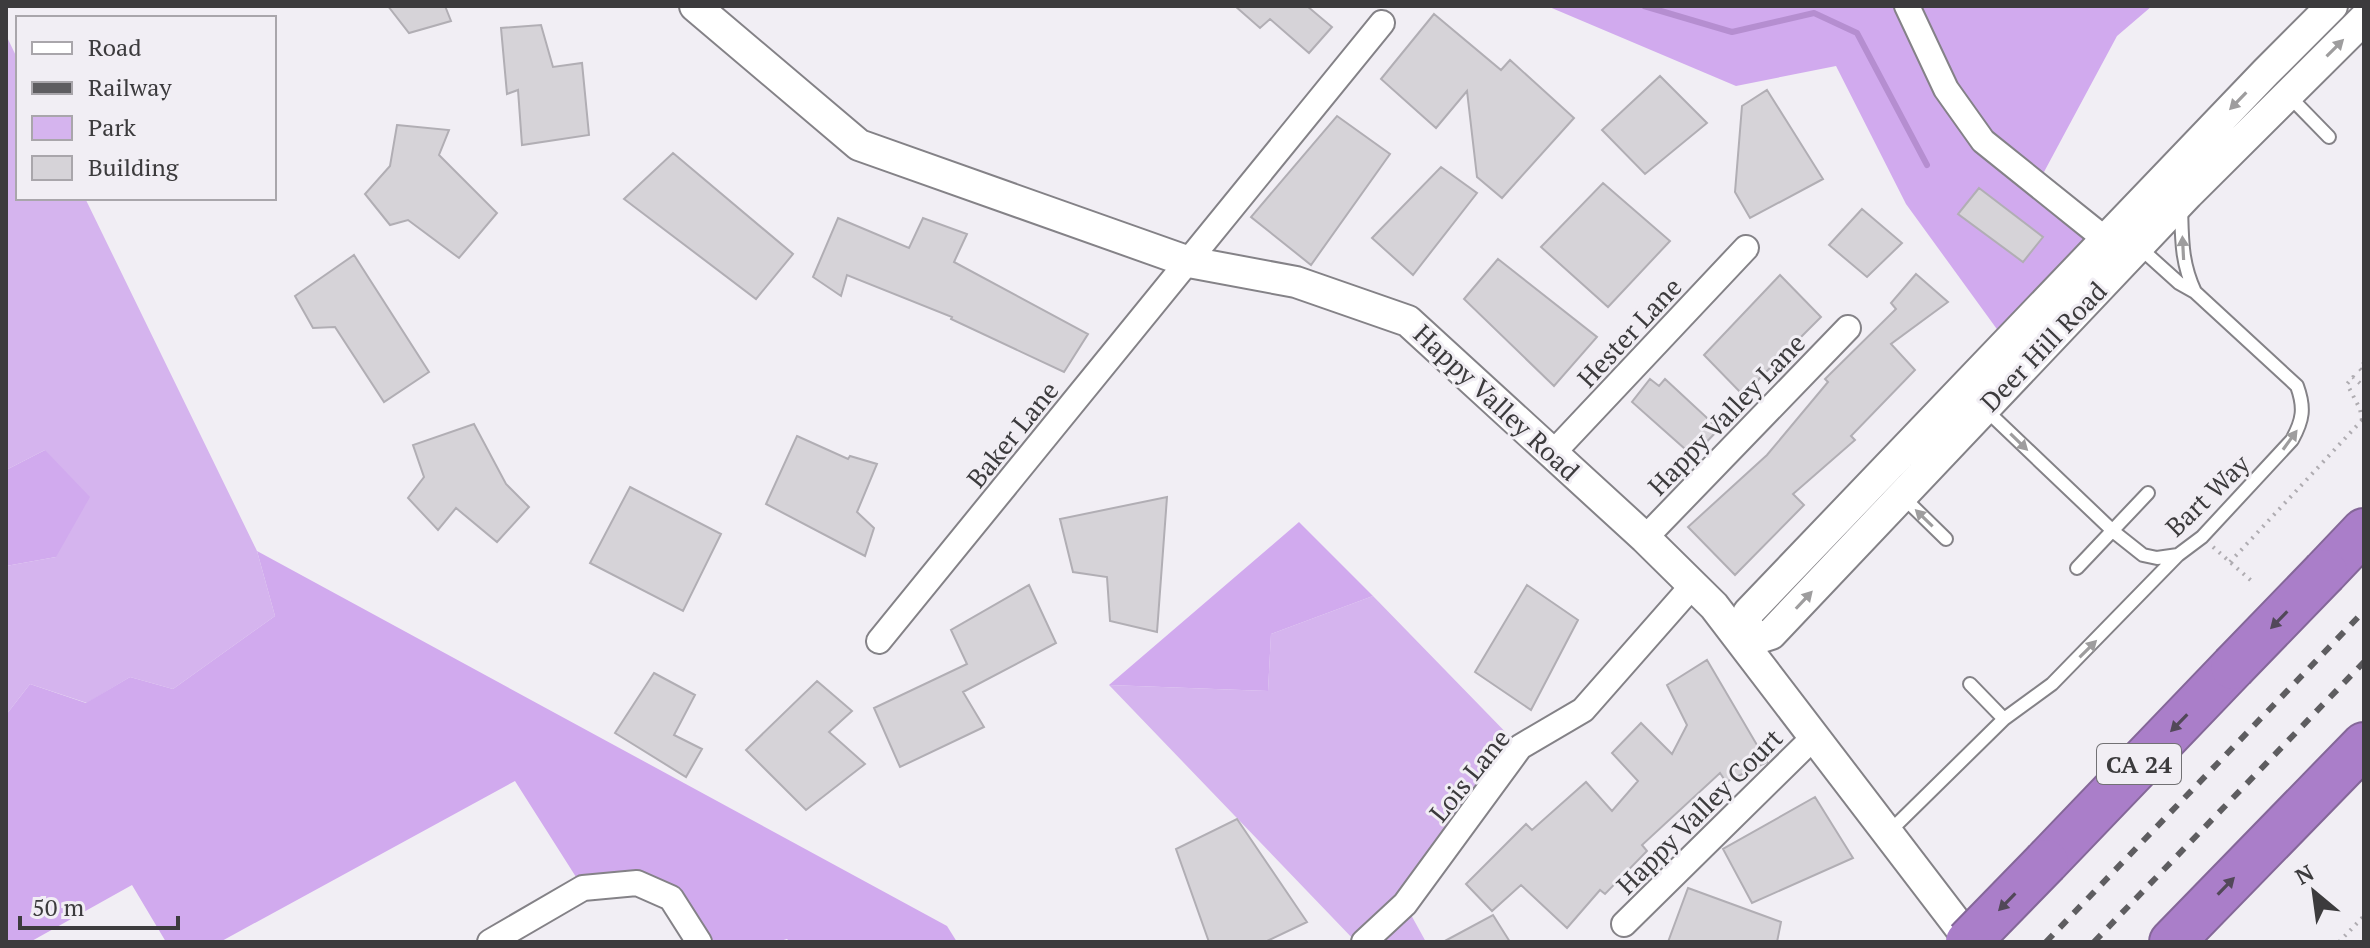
<svg xmlns="http://www.w3.org/2000/svg" width="2370" height="948" viewBox="0 0 2370 948" font-family="'PT Serif',serif">
<style>
.green{fill:#d5b4ee}
.forest{fill:#d1aaee}
.lines{fill:none;stroke-linecap:round;stroke-linejoin:round}
.stream{stroke:#b58ed0;stroke-width:6}
.building{fill:#d6d3d8;stroke:#b1aeb4;stroke-width:2}
.service-casing{stroke:#848287;stroke-width:16}
.minor-casing{stroke:#848287;stroke-width:28}
.tertiary-casing{stroke:#848287;stroke-width:34}
.motorway-casing{stroke:#846798;stroke-width:48}
.path{stroke:#afacb1;stroke-width:4;stroke-dasharray:2 6;stroke-linecap:butt}
.service{stroke:#fff;stroke-width:12}
.minor{stroke:#fff;stroke-width:24}
.tertiary{stroke:#fff;stroke-width:30}
.motorway{stroke:#aa7ec9;stroke-width:44}
.rail{stroke:#5e5d60;stroke-width:6;stroke-dasharray:10 10;stroke-linecap:butt}
.motorway-bridge-casing{stroke:#846798;stroke-width:48;stroke-linecap:butt}
.motorway-bridge{stroke:#aa7ec9;stroke-width:44}
.oneway{fill:#9e9d9e}
.oneway2{fill:#524859}
.labels{text-anchor:middle;dominant-baseline:central;stroke-width:6;stroke-linejoin:round;paint-order:stroke}
.shield{fill:#f1eef4;stroke:#727174;stroke-width:2}
.shield-label{font-size:24px;font-weight:bold;fill:#3c3b3d}
.street-label{font-size:26px;fill:#3c3b3d;stroke:#f1eef4}
</style>
<rect width="100%" height="100%" fill="#f1eef4"/>
<path class="green" d="M6,35L18,60V198H85L257,551L275,616L173,689L130,677L87,703L30,684L6,715V566L56,557L45,450L6,470Z
M1373,596L1520,747L1405,904L1426,942H1356L1109,685L1268,691L1271,634Z"/>
<path class="forest" d="M1547,6H2152L2117,36L2037,185L2105,239L2007,343L1906,204L1836,66L1736,86Z
M45,450L90,497L56,557L6,566V470Z
M1299,522L1373,596L1271,634L1268,691L1109,685Z
M257,551L947,926L957,942H790L787,939L777,942H699L671,897L583,888L515,781L220,942H166L132,885L30,942H6V715L30,684L86,703L130,677L173,689L275,616Z"/>
<g class="lines">
<path class="stream" d="M1644,6L1732,32L1814,13L1857,33L1927,165"/>
</g>
<path class="building" d="M388,6H445L451,21L409,33Z
M1235,6H1307L1332,27L1309,53L1270,19L1260,28Z
M1434,14L1501,70L1510,60L1574,118L1502,198L1477,177L1467,91L1436,128L1381,79Z
M541,25L553,67L582,63L589,135L522,145L518,90L507,94L501,28Z
M1660,76L1707,123L1645,174L1602,130Z
M1767,90L1823,179L1750,218L1735,192L1742,106Z
M1337,116L1390,154L1311,265L1251,217Z
M397,125L449,130L439,155L497,213L459,258L408,220L390,225L365,194L390,166Z
M673,153L793,254L756,299L624,199Z
M1441,167L1477,193L1413,275L1372,238Z
M1603,183L1670,241L1608,307L1541,247Z
M1979,188L2043,237L2023,262L1958,214Z
M1862,209L1902,243L1867,277L1829,245Z
M838,218L909,248L923,218L967,234L954,262L1088,334L1064,372L951,319L952,317L847,275L841,296L813,277Z
M354,255L429,372L384,402L335,327L313,328L295,296Z
M1498,259L1597,337L1554,386L1464,299Z
M1916,274L1948,302L1891,344L1915,370L1851,436L1855,440L1793,494L1804,505L1735,575L1688,527L1767,455L1828,382L1825,379L1896,309L1891,303Z
M1780,275L1821,317L1743,395L1704,355Z
M1650,379L1659,386L1665,379L1719,429L1693,456L1632,402Z
M474,424L506,484L529,507L497,542L456,508L438,530L408,498L424,477L413,445Z
M797,436L848,459L850,456L877,464L857,512L874,528L865,556L766,504Z
M630,487L721,534L683,611L590,563Z
M1167,497L1157,632L1110,621L1107,577L1073,572L1060,519Z
M1029,585L1056,643L963,692L984,727L900,767L874,708L967,664L951,630Z
M1527,585L1578,620L1531,710L1475,672Z
M1707,660L1767,762L1726,782L1720,773L1642,845L1647,851L1605,894L1600,890L1567,928L1521,885L1492,911L1466,884L1526,824L1532,830L1586,782L1612,811L1638,781L1612,753L1641,723L1672,754L1687,725L1667,685Z
M654,673L695,695L674,735L702,749L686,777L615,733Z
M817,681L852,711L829,732L865,764L806,810L746,750Z
M1815,797L1853,858L1752,903L1723,849Z
M1237,819L1307,922L1265,942H1209L1176,849Z
M1688,888L1781,922L1777,942H1668Z
M1493,915L1510,942H1443Z"/>
<g class="lines">
<g class="service-casing">
<path id="service" d="M2289,96L2329,137
M2181,206C2182,239 2181,262 2195,292
M1986,410L2114,532L2143,555L2157,558L2178,555L2202,537L2292,440C2303,420 2305,408 2297,386L2195,292L2179,283L2139,247
M1903,497L1946,539
M2077,568L2148,493
M1970,684L2004,719
M1889,832L2004,719L2052,684L2178,555"/>
</g>
<g class="minor-casing">
<path id="minor" d="M1907,6L1946,89L1983,141L2105,239L2121,243
M1552,454L1746,248
M1645,538L1848,328
M879,641L1382,23
M1624,924L1813,738
M490,942L583,888L637,883L671,898L699,942
M1364,942L1405,904L1520,747L1583,710L1693,585"/>
</g>
<g class="tertiary-casing">
<path id="tertiary" d="M695,6L859,145L1189,262L1296,282L1408,321L1645,538L1714,606L1971,942
M1743,643L1771,634L2188,194L2364,19
M1743,643L1748,613L2266,72L2332,6"/>
</g>
<g class="motorway-casing">
<path id="motorway" d="M2325,572L2364,531
M2046,862L2233,667
M2172,942L2364,745"/>
</g>
<path class="path" d="M2364,363L2359,368L2364,373
M2362,420L2360,409L2347,384L2353,377L2364,387
M2213,547L2255,584
M2230,562L2364,418
M2339,942L2364,916"/>
<use href="#service" class="service"/>
<use href="#minor" class="minor"/>
<use href="#tertiary" class="tertiary"/>
<use href="#motorway" class="motorway"/>
<path class="rail" d="M2046,942L2364,611
M2094,942L2364,662"/>
<g class="motorway-bridge-casing">
<path id="motorway-bridge" d="M2233,667L2325,572
M1968,942L2046,862"/>
</g>
<use href="#motorway-bridge" class="motorway-bridge"/>
</g>
<defs><path id="oneway-solid" d="M-6-.8H1V-3.2L6.5 0L1 3.2V.8H-6Z" transform="scale(2)"/></defs>
<g class="oneway">
<use href="#oneway-solid" transform="translate(2335 48) rotate(-45)"/>
<use href="#oneway-solid" transform="translate(2238 101) rotate(134)"/>
<use href="#oneway-solid" transform="translate(2183 248) rotate(-93)"/>
<use href="#oneway-solid" transform="translate(2290 440) rotate(-54)"/>
<use href="#oneway-solid" transform="translate(2019 442) rotate(44)"/>
<use href="#oneway-solid" transform="translate(1924 518) rotate(-136)"/>
<use href="#oneway-solid" transform="translate(1804 600) rotate(-47)"/>
<use href="#oneway-solid" transform="translate(2088 649) rotate(-45)"/>
</g>
<g class="oneway2">
<use href="#oneway-solid" transform="translate(2279 620) rotate(134)"/>
<use href="#oneway-solid" transform="translate(2179 723) rotate(134)"/>
<use href="#oneway-solid" transform="translate(2226 886) rotate(-46)"/>
<use href="#oneway-solid" transform="translate(2007 902) rotate(134)"/>
</g>
<g class="labels">
<rect class="shield" x="2097" y="744" width="84" height="40" rx="6"/>
<g class="shield-label">
<text x="2139" y="764">CA 24</text>
</g>
<g class="street-label">
<text transform="translate(1629 332) rotate(-47)">Hester Lane</text>
<text transform="translate(2043 346) rotate(-46)">Deer Hill Road</text>
<text transform="translate(1497 402) rotate(43)">Happy Valley Road</text>
<text transform="translate(1726 414) rotate(-46)">Happy Valley Lane</text>
<text transform="translate(1012 434) rotate(-51)">Baker Lane</text>
<text transform="translate(2207 495) rotate(-44)">Bart Way</text>
<text transform="translate(1469 775) rotate(-51)">Lois Lane</text>
<text transform="translate(1699 811) rotate(-45)">Happy Valley Court</text>
</g>
</g>
<rect width="2370" height="948" fill="none" stroke="#3c3b3d" stroke-width="16"/>
<rect x="16" y="16" width="260" height="184" fill="#f1eef4" stroke="#a9a6ab" stroke-width="2"/>
<rect x="32" y="42" width="40" height="12" fill="#ffffff" stroke="#a9a6ab" stroke-width="2"/>
<text x="88" y="56" font-size="24" fill="#3c3b3d">Road</text>
<rect x="32" y="82" width="40" height="12" fill="#5e5d60" stroke="#a9a6ab" stroke-width="2"/>
<text x="88" y="96" font-size="24" fill="#3c3b3d">Railway</text>
<rect x="32" y="116" width="40" height="24" fill="#d5b4ee" stroke="#a9a6ab" stroke-width="2"/>
<text x="88" y="136" font-size="24" fill="#3c3b3d">Park</text>
<rect x="32" y="156" width="40" height="24" fill="#d6d3d8" stroke="#a9a6ab" stroke-width="2"/>
<text x="88" y="176" font-size="24" fill="#3c3b3d">Building</text>
<g transform="translate(2314 892) rotate(331)" stroke="#f1eef4" stroke-width="6" paint-order="stroke">
<path d="M0-6L14 30L0 20L-14 30Z" fill="#3c3b3d"/>
<text y="-12" font-size="22" font-weight="bold" text-anchor="middle" fill="#3c3b3d">N</text>
</g>
<path d="M20 916v12h158v-12" fill="none" stroke="#3c3b3d" stroke-width="4"/>
<text x="32" y="916" font-size="24" fill="#3c3b3d" stroke="#f1eef4" stroke-width="6" paint-order="stroke">50 m</text>
</svg>
